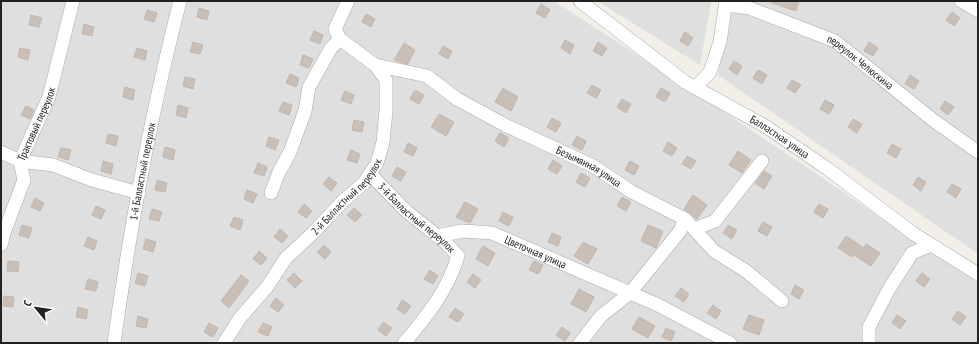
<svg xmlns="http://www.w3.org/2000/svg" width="979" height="344" viewBox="0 0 979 344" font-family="'PT Sans Narrow',sans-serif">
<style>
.residential{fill:#e0dfdf}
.building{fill:#c7bfb8;stroke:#c4b6ab}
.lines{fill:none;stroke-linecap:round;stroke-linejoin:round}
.minor-casing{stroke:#a9a9a9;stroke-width:14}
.minor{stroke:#fff;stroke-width:13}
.labels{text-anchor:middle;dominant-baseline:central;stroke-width:3;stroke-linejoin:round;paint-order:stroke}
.street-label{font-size:11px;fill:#222;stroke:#fff}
</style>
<rect width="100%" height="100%" fill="#f2efe9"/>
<path class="residential" d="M1,1H554L714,105L978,283V343H1Z
M597,1H711L700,65Z
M730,1H978V254L718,75Z"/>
<path class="building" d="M772,1H799L796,11L772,3Z
M541,4L550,10L545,18L536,13Z
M199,8L209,11L207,20L197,17Z
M147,10L157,13L154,22L144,19Z
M952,12L960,18L954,26L946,20Z
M366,14L375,19L371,27L362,22Z
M31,15L42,18L39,27L29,25Z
M84,24L94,27L92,36L82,34Z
M314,31L323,35L320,44L310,40Z
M685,32L693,38L688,46L680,41Z
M565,40L574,45L570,54L561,48Z
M193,42L203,45L200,54L190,52Z
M598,42L607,48L602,56L593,51Z
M869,42L878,48L873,56L864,51Z
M404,43L415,50L408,64L394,60Z
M443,46L452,51L448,59L439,54Z
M20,48L30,50L28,60L18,57Z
M137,48L147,51L145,60L134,57Z
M303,55L313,59L309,68L300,65Z
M734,61L742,66L737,75L729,69Z
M758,70L767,75L762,84L753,78Z
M290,74L299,78L296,87L286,83Z
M910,75L919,81L914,89L905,84Z
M185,77L195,79L193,89L183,86Z
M792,80L801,85L795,93L787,88Z
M592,85L601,90L596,98L587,93Z
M125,87L135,90L133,100L123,97Z
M503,88L518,97L511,111L495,102Z
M661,88L670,93L665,102L656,97Z
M415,90L424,95L419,104L410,99Z
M345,91L354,95L351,104L341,100Z
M622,99L631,104L626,113L617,107Z
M825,100L834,105L829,114L820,109Z
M945,101L954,107L948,115L940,109Z
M283,102L292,105L289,115L279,111Z
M178,105L188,108L186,118L176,115Z
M26,106L34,110L30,119L21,115Z
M439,114L454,122L446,136L431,127Z
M552,118L561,123L556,132L547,127Z
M853,119L862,124L857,133L848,127Z
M354,120L364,122L362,132L352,130Z
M500,133L509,138L504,147L495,141Z
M108,134L118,136L116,146L106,143Z
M577,136L586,141L582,150L572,145Z
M269,137L279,140L275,150L266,146Z
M668,142L677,148L672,156L663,151Z
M408,143L417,148L413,156L404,152Z
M892,144L901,149L896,158L887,153Z
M165,147L175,150L173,160L163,157Z
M61,148L71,150L68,160L58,157Z
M351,150L360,154L357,163L347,160Z
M738,151L751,160L742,173L729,165Z
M687,156L696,161L691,169L682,164Z
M553,160L562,166L557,174L548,169Z
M103,161L113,164L111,174L101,171Z
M630,161L639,166L634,175L625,170Z
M258,163L267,167L264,176L254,173Z
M397,167L406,172L401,181L392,176Z
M764,171L772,176L764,189L755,183Z
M581,173L590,178L585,187L576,182Z
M329,177L337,183L331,191L323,184Z
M918,177L926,182L921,191L913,185Z
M157,180L167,183L165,192L155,190Z
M952,184L961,189L956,198L947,192Z
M247,190L257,194L253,203L244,199Z
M693,195L707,205L697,219L684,209Z
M622,197L631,202L626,211L617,206Z
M35,198L44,203L40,211L31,207Z
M465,202L478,209L470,223L456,217Z
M304,204L312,211L306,218L298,212Z
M819,204L828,209L823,218L814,212Z
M96,206L105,210L101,219L92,215Z
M354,208L362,215L355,222L347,215Z
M152,209L162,212L159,221L149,219Z
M503,212L513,217L509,226L499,221Z
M234,217L243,220L240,230L230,226Z
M763,222L772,227L767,236L758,231Z
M22,225L32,228L29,238L19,235Z
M648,225L663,231L656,248L641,241Z
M728,225L737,230L732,239L723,233Z
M280,229L288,236L282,243L274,237Z
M552,233L561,237L558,246L548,242Z
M846,236L864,248L866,244L880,253L871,266L854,255L852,257L838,248Z
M88,237L97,241L94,250L84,246Z
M146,239L156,242L153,252L143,249Z
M583,242L597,249L588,264L574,256Z
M324,245L331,252L325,259L317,252Z
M483,246L495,253L488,266L476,259Z
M259,251L267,258L261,265L253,259Z
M8,261L19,262L18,272L7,271Z
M534,261L543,265L538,274L529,270Z
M430,270L438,276L433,284L424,279Z
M138,273L148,276L145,286L135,283Z
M294,273L302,281L295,288L287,280Z
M922,273L930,279L924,287L916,281Z
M473,274L481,280L475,288L467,282Z
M241,275L249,281L229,308L221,301Z
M88,279L98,282L96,291L85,289Z
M795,285L804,290L799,299L791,294Z
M681,288L689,294L684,302L675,296Z
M579,289L594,297L586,312L571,304Z
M4,296L14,297L13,307L3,306Z
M276,298L284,305L278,312L270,306Z
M402,300L411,306L405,314L397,309Z
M713,305L721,311L716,319L707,313Z
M78,307L88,310L86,319L76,317Z
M455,308L464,314L458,322L449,317Z
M958,311L966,317L960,325L952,319Z
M749,315L764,320L759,335L743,329Z
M897,315L906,321L900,329L892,323Z
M138,316L148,319L146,328L136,326Z
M639,317L655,326L648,338L632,329Z
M383,322L392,328L386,336L378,330Z
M209,323L218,328L213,337L204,332Z
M263,323L272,327L268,336L258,332Z
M562,327L570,333L565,341L556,335Z
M666,328L675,332L671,341L662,337Z"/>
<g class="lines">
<g class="minor-casing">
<g id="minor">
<path id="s1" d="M580,1L685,82L765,126L828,169L914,234L978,274"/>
<path d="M961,1L978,11"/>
<path id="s2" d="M726,5L749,8L835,41L933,120L978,152"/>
<path id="s3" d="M375,65L427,76L457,99L505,125L593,166L632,192L685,219L714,251L746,271L782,301"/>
<path d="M695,88L710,72L720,42L726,1"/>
<path d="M1,152L20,161L53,165L92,180L139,193"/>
<path id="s4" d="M370,174L406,211L445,242L458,256C448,290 427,316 404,343"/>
<path d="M271,193L279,172L290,152L305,111L309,87L331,48L340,39L335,29L348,1"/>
<path d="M694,229L715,221L762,161"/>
<path id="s5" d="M437,236L463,231L492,233L658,305L730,343"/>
<path id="s6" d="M1,245L4,233L24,180L20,161L49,97L73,1"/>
<path id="s7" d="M114,343C130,228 151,113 180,1"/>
<path id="s8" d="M224,343L240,318L267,287L286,258L313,233L343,201L364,183L377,163L383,142L386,111V80L375,65L340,39"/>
<path d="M580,343L601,316L630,293L680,231L685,219"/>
<path d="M869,343V327L889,289L912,253L931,245"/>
</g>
</g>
<use href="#minor" class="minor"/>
</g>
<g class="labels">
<g class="street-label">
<text stroke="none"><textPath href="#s2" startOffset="148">переулок Челюскина</textPath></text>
<text stroke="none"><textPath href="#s6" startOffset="129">Трактовый переулок</textPath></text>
<text stroke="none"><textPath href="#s1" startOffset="242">Балластная улица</textPath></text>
<text stroke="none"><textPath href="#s3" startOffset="239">Безымянная улица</textPath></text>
<text stroke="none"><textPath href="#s7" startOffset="174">1-й Балластный переулок</textPath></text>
<text stroke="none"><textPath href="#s8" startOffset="192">2-й Балластный переулок</textPath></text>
<text stroke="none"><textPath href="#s4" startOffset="64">3-й Балластный переулок</textPath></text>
<text stroke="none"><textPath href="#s5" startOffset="103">Цветочная улица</textPath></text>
</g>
</g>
<rect width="979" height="344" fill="none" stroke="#222222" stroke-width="4"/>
<g transform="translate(36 308) rotate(299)" stroke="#ffffff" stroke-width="3" paint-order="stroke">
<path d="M0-3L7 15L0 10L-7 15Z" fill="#222222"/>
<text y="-6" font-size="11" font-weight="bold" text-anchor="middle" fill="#222222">С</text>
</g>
</svg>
